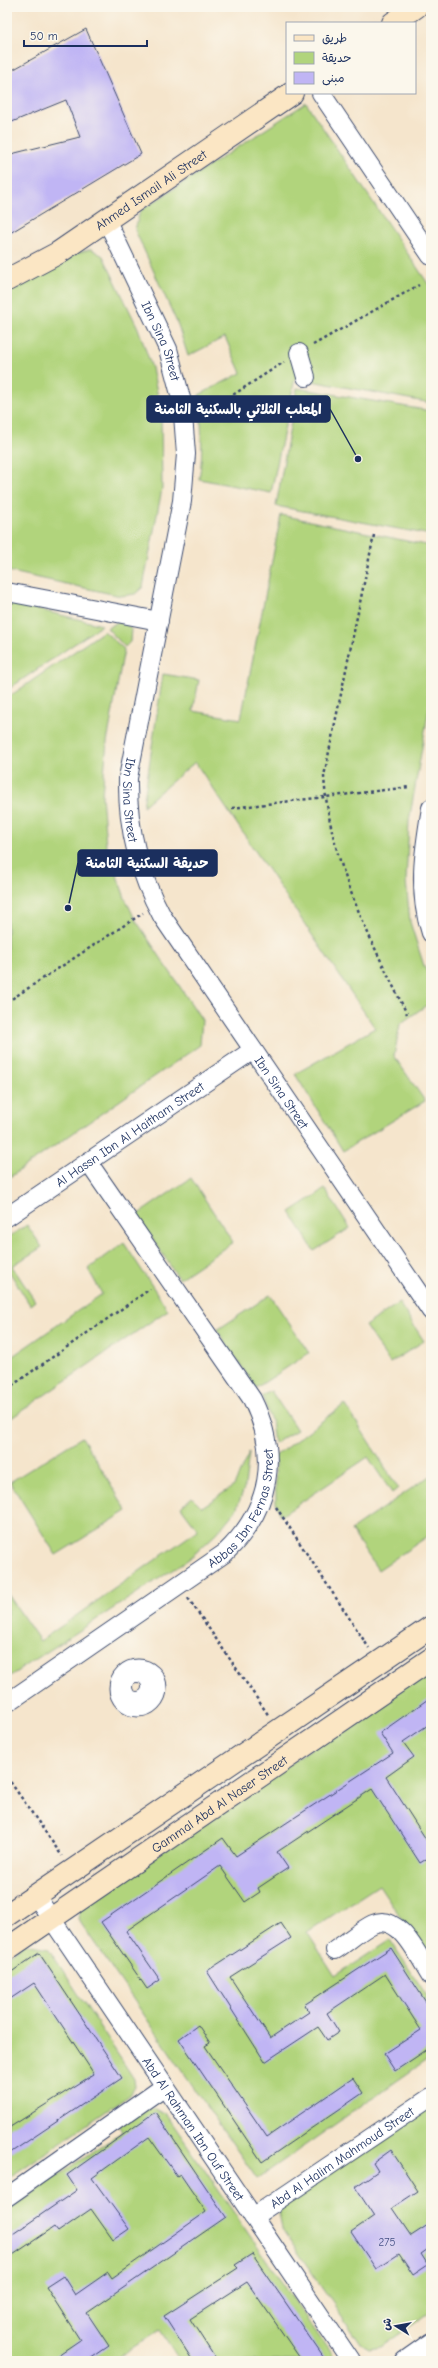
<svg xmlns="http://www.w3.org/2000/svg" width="438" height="2368" viewBox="0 0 438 2368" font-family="'Comic Neue','Playpen Sans Arabic',sans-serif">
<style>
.green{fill:#b1d47c;stroke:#66826d}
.building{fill:#c0b5f4}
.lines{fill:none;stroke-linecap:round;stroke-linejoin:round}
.lane-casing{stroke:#3c4a6e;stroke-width:11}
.street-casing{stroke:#3c4a6e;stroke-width:20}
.secondary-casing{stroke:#3c4a6e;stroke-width:24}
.path{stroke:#3c4a6e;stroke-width:2.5;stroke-dasharray:3 3;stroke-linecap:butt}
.lane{stroke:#fff;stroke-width:9}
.street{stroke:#fff;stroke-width:18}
.secondary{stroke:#fbe6c4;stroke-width:22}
.labels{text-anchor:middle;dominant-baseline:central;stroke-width:4;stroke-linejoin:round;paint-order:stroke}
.number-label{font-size:11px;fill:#445084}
.street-label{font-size:13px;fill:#1b2f5e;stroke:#fbf7ec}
.leader{fill:none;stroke:#1b2f5e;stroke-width:1.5}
.callout-dot{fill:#1b2f5e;stroke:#fbf7ec;stroke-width:1.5}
.callout{fill:#1b2f5e;stroke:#1b2f5e;stroke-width:1.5}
.callout-label{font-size:14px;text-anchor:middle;font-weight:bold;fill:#fff}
</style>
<rect width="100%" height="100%" fill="#fbf7ec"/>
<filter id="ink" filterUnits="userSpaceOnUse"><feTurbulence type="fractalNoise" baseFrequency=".025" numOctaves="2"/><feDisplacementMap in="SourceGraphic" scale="8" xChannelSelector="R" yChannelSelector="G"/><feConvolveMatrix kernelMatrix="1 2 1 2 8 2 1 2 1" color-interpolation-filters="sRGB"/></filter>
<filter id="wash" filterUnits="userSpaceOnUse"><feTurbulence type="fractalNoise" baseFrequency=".012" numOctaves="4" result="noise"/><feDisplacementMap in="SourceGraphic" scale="16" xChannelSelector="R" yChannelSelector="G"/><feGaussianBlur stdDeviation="0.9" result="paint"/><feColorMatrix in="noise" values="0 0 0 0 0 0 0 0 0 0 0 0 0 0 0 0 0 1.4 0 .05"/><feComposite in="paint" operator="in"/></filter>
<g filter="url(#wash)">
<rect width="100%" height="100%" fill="#f5e5cc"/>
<path class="green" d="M306,103L431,288V403L295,378L271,493L199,479C204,451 201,424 199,395L241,373L225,337L188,356L178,325L135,230L140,211Z
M91,249L103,256L138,328L152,368L161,411L162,489L143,587L135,594L121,596L7,571V293L77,253Z
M297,388L431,411V535L276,506Z
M281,515L431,546V697L409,821L406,881L410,922L424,966L431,980V1002L400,1024L394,1056L425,1101L343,1151L295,1074L375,1028L195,762L143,806L163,674L199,680L193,711L241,719Z
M7,602L102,625L7,690Z
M118,622L126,624L131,629L130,642L125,647L107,628Z
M104,631L124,649L107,742L102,795L106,845L125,898L135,919L202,1020L200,1045L7,1179V698Z
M191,1178L233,1242L179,1279L137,1215Z
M325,1189L350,1228L314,1251L290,1212Z
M27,1225L42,1247L12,1266L35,1301L30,1305L7,1268V1238Z
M124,1243L168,1310L7,1421V1360L102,1294L88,1269Z
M270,1295L309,1353L256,1388L217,1330Z
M399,1303L424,1341L390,1363L365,1326Z
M271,1391L297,1430L274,1443L271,1420L262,1396Z
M345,1404L398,1488L392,1493L368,1457L281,1516L276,1503L275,1456Z
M82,1437L127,1511L56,1555L10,1482Z
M249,1452L245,1486L236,1510L217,1533L189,1559L7,1678V1593L40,1641L198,1530L181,1507L192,1497L202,1507L234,1486Z
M431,1475V1534L378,1570L351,1530Z
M431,1666V1962L379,1885L307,1932L335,1976L390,1940L431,2002V2057L257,2179L78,1919L80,1908Z
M25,1944L48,1948L134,2079L135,2087L130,2095L7,2179V1956Z
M431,2104V2312L381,2347L369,2349L361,2344L282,2229L279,2214L285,2202Z
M156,2108L166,2114L336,2361H180L160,2330L112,2361H7V2211L122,2132L119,2126L143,2109Z"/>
<g id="blocks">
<path class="building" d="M86,29L141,154L10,233L7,223V155L80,137L66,100L7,124V73Z
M431,1697V1723L403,1742L414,1757L386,1777L431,1847V1856L420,1863L372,1789L277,1852L288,1868L258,1888L260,1892L245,1902L220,1866L126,1931L160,1980L147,1989L101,1922L223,1838L236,1856L393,1753L380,1733Z
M281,1923L291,1938L230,1977L270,2038L309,2012L304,2005L391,1948L431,2010V2047L395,2071L384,2054L421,2030L385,1974L327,2013L339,2032L327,2040L318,2027L265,2062L207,1971Z
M39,1953L122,2078L7,2155V2129L94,2074L34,1983L7,2001V1975Z
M198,2025L210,2043L205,2046L267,2137L353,2078L363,2093L262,2162L179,2039Z
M155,2112L226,2217L87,2313L109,2346L87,2361H49L80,2340L46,2287L63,2276L75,2295L108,2272L112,2278L206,2212L180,2174L177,2176L149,2137L92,2178L129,2229L113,2240L91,2209L58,2232L54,2227L7,2259V2238L77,2190L67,2175Z
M391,2150L418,2191L392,2208L411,2236L431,2223V2247L421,2254L428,2265L413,2275L399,2254L376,2269L351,2232L374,2216L355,2187L378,2171L373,2163Z
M252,2254L326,2361H302L247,2282L190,2319L217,2361H193L164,2316L238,2268L235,2265Z"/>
</g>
</g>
<g filter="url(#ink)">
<use href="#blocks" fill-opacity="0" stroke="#3c4a6e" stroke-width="1"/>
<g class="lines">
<g class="lane-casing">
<path id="lane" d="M114 1688a24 24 0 1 1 48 0a24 24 0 1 1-48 0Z"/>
</g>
<g class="street-casing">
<g id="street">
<path d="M321,93L431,256"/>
<path id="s1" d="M107,221L168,349L182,402L186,454L182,501L128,778C127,828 138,872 162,916L431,1311"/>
<path d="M299,353L306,377"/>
<path d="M7,592L159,621"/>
<path d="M431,808C424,850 417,891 431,933"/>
<path id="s2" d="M7,1217L253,1050"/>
<circle cx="137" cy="1687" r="14"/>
<path id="s3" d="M7,1703L225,1553C271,1509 280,1455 252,1399L88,1162"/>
<path id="s4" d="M36,1896L351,2361"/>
<path d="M335,1950C348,1942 360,1930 373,1924C400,1912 419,1958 431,1976"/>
<path d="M7,2197L165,2086"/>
<path id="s5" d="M253,2217L431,2097"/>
<path d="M404,2361L431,2342"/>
</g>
</g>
<g class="secondary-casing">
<g id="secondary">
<path d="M393,23L416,7"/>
<path id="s6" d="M7,280L58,253L292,93"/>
<path d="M7,1915L431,1627"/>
<path id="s7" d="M7,1949L431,1659"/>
</g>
</g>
<path class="path" d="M313,345L419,285
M208,411L284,362
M374,535L324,776C329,861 370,939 407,1014
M232,808L410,787
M7,1002L143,913
M7,1389L150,1289
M276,1507L369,1648
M188,1598L269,1716
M7,1777L62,1856"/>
<use href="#lane" class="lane"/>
<use href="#street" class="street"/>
<use href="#secondary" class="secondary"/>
</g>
</g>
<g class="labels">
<g class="number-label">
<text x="387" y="2242">275</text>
</g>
<g class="street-label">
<text stroke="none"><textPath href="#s6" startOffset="170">Ahmed Ismail Ali Street</textPath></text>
<text stroke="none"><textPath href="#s1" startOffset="132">Ibn Sina Street</textPath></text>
<text stroke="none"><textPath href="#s1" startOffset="600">Ibn Sina Street</textPath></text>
<text stroke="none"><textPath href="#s1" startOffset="935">Ibn Sina Street</textPath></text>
<text stroke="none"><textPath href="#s2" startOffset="148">Al Hassn Ibn Al Haitham Street</textPath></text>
<text stroke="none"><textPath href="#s3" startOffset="313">Abbas Ibn Fernas Street</textPath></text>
<text stroke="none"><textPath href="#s7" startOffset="257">Gammal Abd Al Naser Street</textPath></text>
<text stroke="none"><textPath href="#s4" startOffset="281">Abd Al Rahman Ibn Ouf Street</textPath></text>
<text stroke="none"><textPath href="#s5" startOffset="107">Abd Al Halim Mahmoud Street</textPath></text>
</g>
</g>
<path class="leader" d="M358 459L330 409M68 908L78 863"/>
<g class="callout-dot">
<circle cx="358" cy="459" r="4"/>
<circle cx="68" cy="908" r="4"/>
</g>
<g class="callout">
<rect x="147" y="396" width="183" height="26" rx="4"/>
<rect x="78" y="850" width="139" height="26" rx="4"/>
</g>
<g class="callout-label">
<text x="238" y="414">المعلب الثلاثي بالسكنية الثامنة</text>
<text x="147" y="868">حديقة السكنية الثامنة</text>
</g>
<rect width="438" height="2368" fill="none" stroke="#fbf7ec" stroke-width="24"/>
<rect x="286" y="22" width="130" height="72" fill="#fbf7ec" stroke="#a1a7b3"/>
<rect x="294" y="35" width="20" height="6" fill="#fbe6c4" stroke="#a1a7b3"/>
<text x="322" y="42" font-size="12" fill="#1b2f5e">طريق</text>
<rect x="294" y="52" width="20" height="12" fill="#b1d47c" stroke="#a1a7b3"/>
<text x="322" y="62" font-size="12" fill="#1b2f5e">حديقة</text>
<rect x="294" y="72" width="20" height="12" fill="#c0b5f4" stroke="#a1a7b3"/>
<text x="322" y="82" font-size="12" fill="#1b2f5e">مبنى</text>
<g transform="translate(396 2326) rotate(281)" stroke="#fbf7ec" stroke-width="3" paint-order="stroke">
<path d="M0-3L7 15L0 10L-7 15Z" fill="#1b2f5e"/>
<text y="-6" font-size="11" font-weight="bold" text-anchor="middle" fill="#1b2f5e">ش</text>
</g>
<path d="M24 40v6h123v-6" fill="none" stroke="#1b2f5e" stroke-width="2"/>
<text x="30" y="40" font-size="12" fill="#1b2f5e" stroke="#fbf7ec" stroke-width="3" paint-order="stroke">50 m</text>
</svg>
